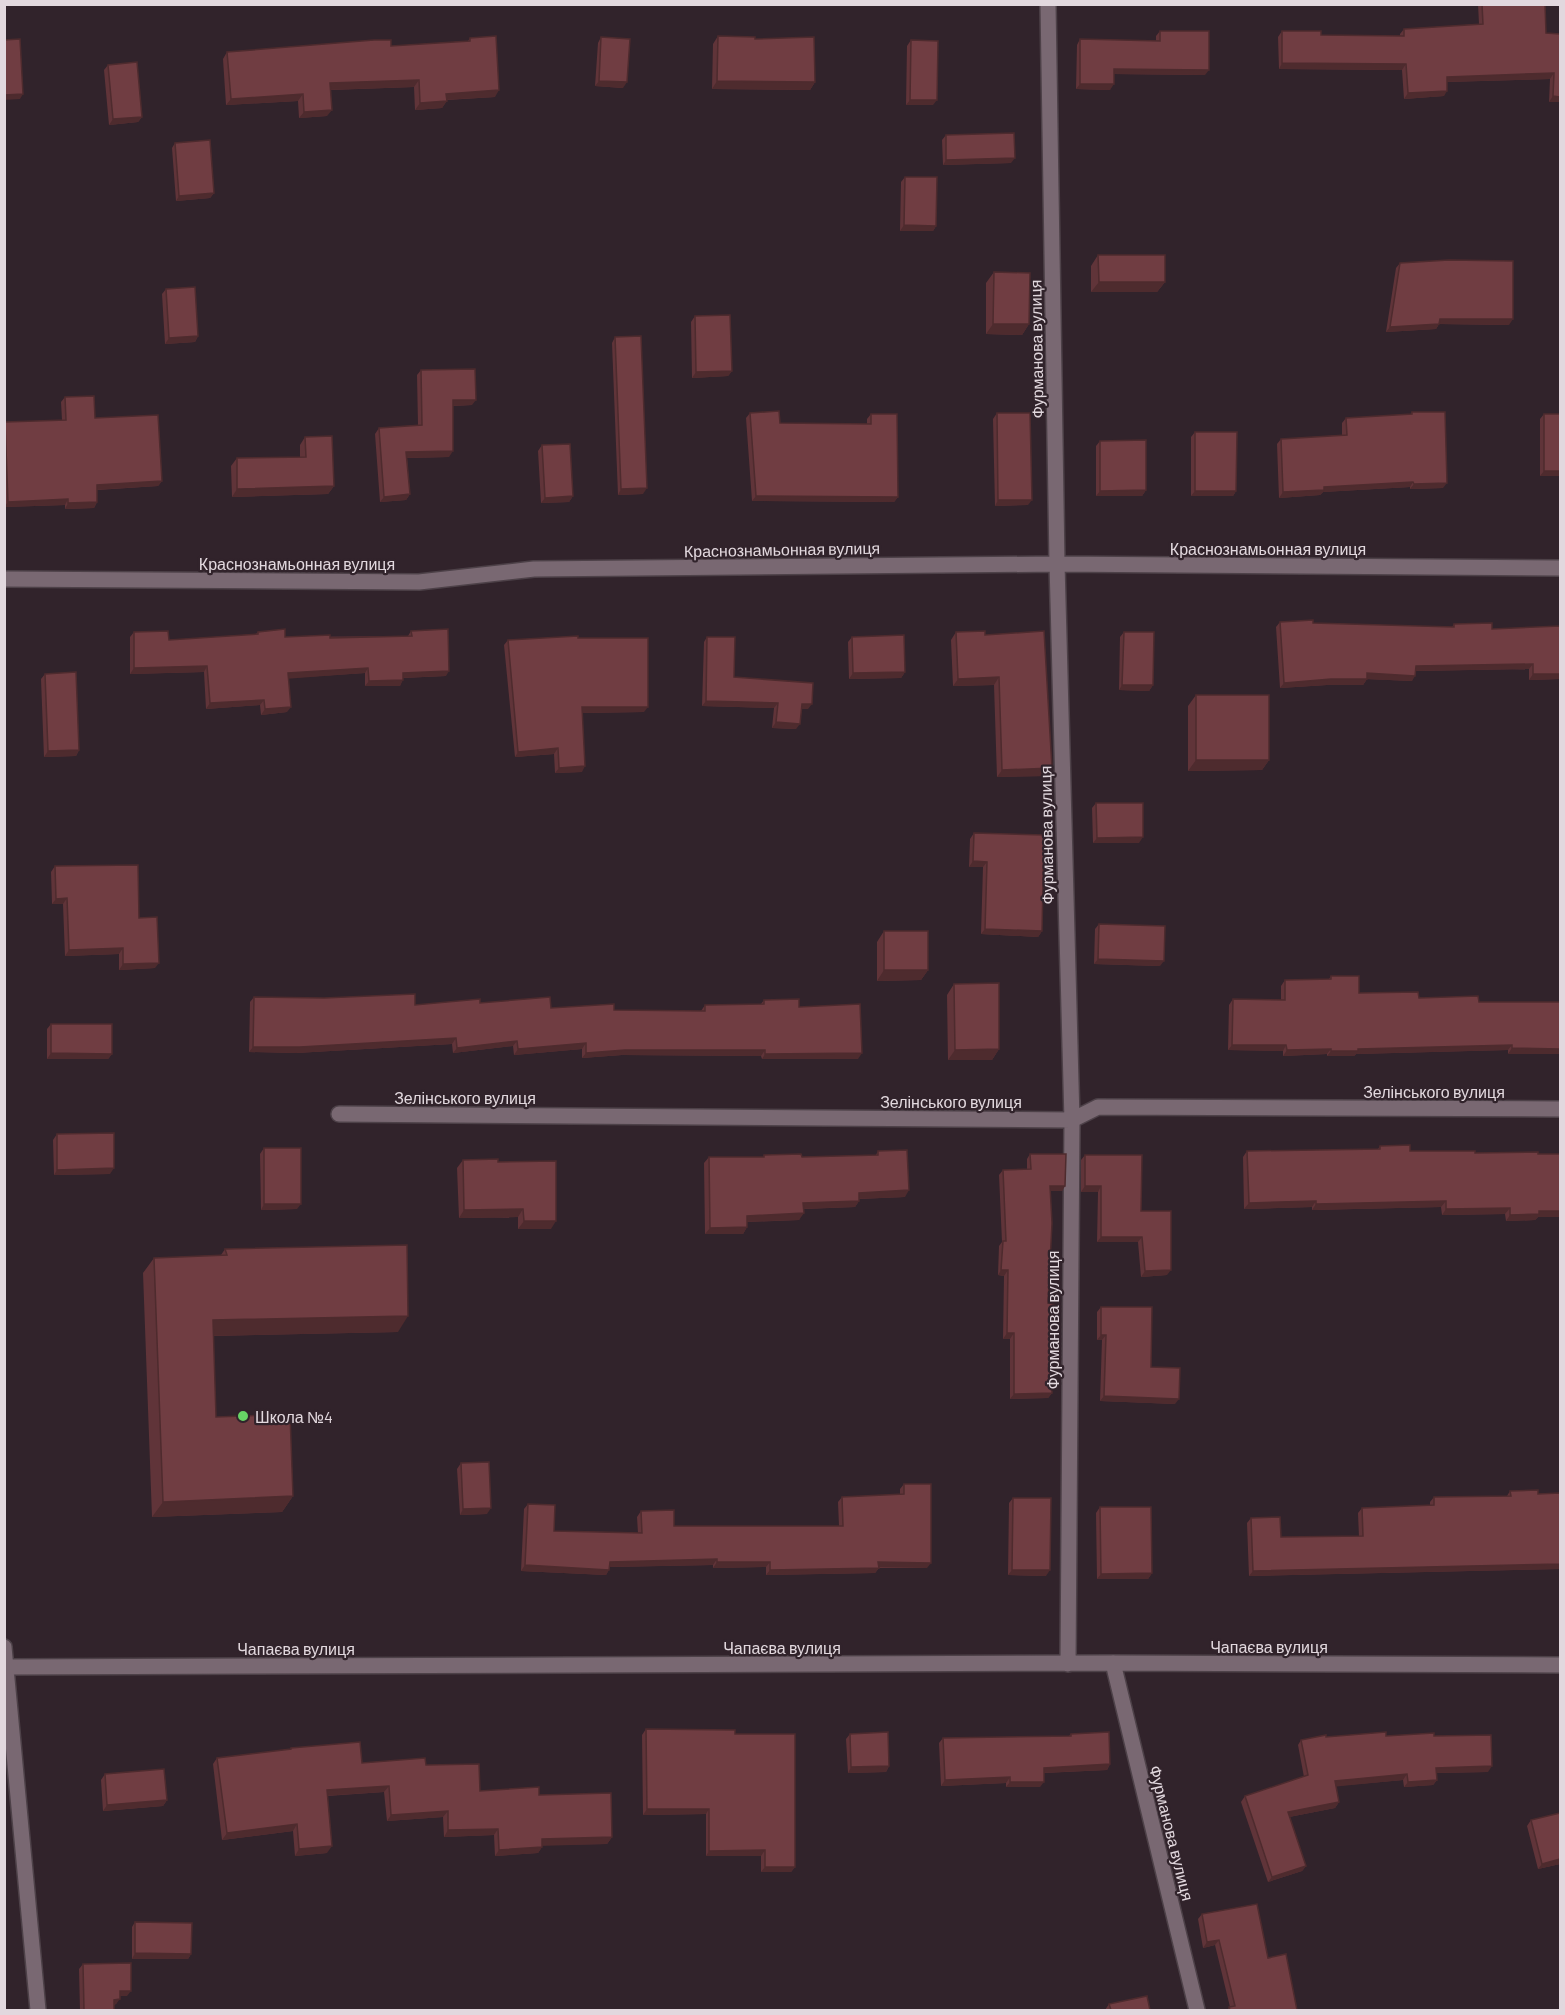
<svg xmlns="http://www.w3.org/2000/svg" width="1565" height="2015" viewBox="0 0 1565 2015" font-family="Barlow,sans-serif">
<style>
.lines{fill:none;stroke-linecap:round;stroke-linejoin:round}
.street-casing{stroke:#4d4148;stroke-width:18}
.street{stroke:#796872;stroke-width:15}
.wall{fill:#603439}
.shaded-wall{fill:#4e2b2e}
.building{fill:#703d42;stroke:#4e2b2e;stroke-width:1.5}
.poi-dot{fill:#67d466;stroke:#31232b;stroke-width:2}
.labels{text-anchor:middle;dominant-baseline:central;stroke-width:4.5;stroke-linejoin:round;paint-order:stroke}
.street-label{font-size:16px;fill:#e2d8de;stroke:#31232b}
.poi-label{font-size:16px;fill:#e2d8de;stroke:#31232b;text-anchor:start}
</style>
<rect width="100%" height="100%" fill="#31232b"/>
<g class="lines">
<g class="street-casing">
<path id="street" d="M1048,4L1057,564L1072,1120L1068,1664
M4,579L419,582L534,569L1057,564L1560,568
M339,1114L1072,1120L1098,1107L1560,1109
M4,1647L38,2010
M1113,1663L1197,2010
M4,1667L1113,1663L1560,1665"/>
</g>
<use href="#street" class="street"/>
</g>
<path class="wall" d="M1478,4H1545L1546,33L1560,102H1549L1550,79L1447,82L1444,96L1404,99L1402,70L1279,69L1278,37L1282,31L1321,35L1400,36V34L1404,29L1479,24Z
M1160,31L1205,75L1114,74L1110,90L1076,89L1077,45L1080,39L1156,41V36Z
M718,36L755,39L815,82L810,90L712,89L713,44Z
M601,37L623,88L595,86L598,43Z
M470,38L495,97L447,100L442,108L415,110L414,87L331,90L327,116L299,118L298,101L226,105L223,59L227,52L391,46L468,41Z
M911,40L933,105H906L907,46Z
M108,65L142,117L138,122L109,125L104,70Z
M946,135L1011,163L943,165L942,140Z
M175,143L214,193L210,198L176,201L172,148Z
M905,177L936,226L933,231H900L901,182Z
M1098,255L1165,282L1157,292H1091V266Z
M1400,263L1509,325L1439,324L1436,329L1386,332L1396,268Z
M994,272L1029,324L1022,335L986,334V283Z
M166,289L198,336L195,342L165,344L162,294Z
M695,316L732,371L728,376L692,378L691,322Z
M615,337L643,494L618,495L612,343Z
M421,370L472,405L453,406L449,457L407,458L410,494L406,500L380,502L375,434L379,428L418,425L417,375Z
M65,397L95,418L162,481L158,486L97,490V502L94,508L65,509V505L4,507V423L5,422L62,420L61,402Z
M1412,412L1443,488L1410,489V487L1323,492L1320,495L1279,498L1277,444L1281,439L1342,435V423L1346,418L1410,415Z
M750,413L780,423L867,424V419L871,414L898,497L894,502L752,501L746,418Z
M997,413L1028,505L995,506L993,419Z
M1544,414L1560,476H1540V419Z
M1195,432L1236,491L1233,496H1191V437Z
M305,437L334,486L328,494L232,497L231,466L237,458L300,457V445Z
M1100,441L1146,490L1142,496H1096V446Z
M542,445L573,496L569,502L541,503L538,451Z
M1280,622L1452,627L1454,624L1492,629L1560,679L1529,680V669L1415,671L1412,681L1367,679L1363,685H1327L1280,688L1276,627Z
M411,631L446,676L403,678L400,686H365V673L289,678L287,712L261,715L260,705L206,709L204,672L130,674V637L134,632L169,640L256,634L258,632L285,637L408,636Z
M956,632L985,635L1046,776L997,777L994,685L953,686L951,640Z
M1124,632L1153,685L1149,691L1119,690L1120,637Z
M707,637L734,677L808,709H801L796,729L772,728L774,708L702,706L704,642Z
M852,637L905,672L901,678L849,679L848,642Z
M578,638L644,712L582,713V772L555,773L554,754L515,757L504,645L508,640Z
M45,674L79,750L76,756L44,757L41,679Z
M1196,695L1269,760L1262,770L1188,771V706Z
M1096,803L1139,843H1093L1092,808Z
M974,833L1042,931L1038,937L981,934L983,867H969L970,839Z
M55,866L139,918L155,968L119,970V954L65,956L63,904H52L51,872Z
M1099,924L1160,966L1094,964L1095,929Z
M884,931L928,970L921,980L877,981V942Z
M1331,976L1359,993L1479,1002H1560L1508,1054V1050L1356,1054L1354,1056H1327V1054L1283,1056V1051L1228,1050L1229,1005L1233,999L1281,1000V986L1285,980L1329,979Z
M954,984L999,1049L992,1060H948L947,995Z
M254,997L415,1005L480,1003L551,1008L614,1010L701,1011L705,1005L761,1004L764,1000L799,1007L858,1059H762L761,1056L622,1055L582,1058V1049L514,1055L513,1046L453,1053L452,1044L296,1053L249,1052L250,1002Z
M51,1024L112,1054L108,1059H47V1029Z
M57,1134L110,1174L54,1175L53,1140Z
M1380,1146L1410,1151L1475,1153L1538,1217L1535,1220L1506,1221L1505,1214L1442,1215L1441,1207L1312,1210V1207L1244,1209L1243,1157L1247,1151L1378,1149Z
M264,1148L297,1209L261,1210L260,1154Z
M878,1151L905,1197L859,1199V1201L855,1207L804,1209L799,1220L747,1222V1227L743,1234H705L704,1163L709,1157H763L764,1155L802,1157L876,1155Z
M1030,1154L1065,1186L1062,1191H1050L1048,1303L1054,1334L1051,1339L1052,1393L1048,1398L1010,1399V1339H1003L1004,1276L998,1275L999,1246L1002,1242L999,1175L1003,1170L1027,1169V1159Z
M1085,1155L1141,1211L1167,1275L1141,1277L1138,1242H1097L1098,1192H1081V1160Z
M463,1160L498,1162L551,1229H518V1217L459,1218L457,1168Z
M225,1249L398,1332L213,1336L216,1417L293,1496L282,1512L152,1517L143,1273L154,1258L221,1255Z
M1101,1307L1151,1367L1175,1404L1100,1401L1102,1340H1097V1312Z
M461,1463L487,1514L460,1515L457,1469Z
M904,1484L927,1568H879L875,1573L766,1575V1567L713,1568V1565L610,1567L606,1575L521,1571L524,1509L528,1504L554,1531L638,1533L637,1517L641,1511L674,1526H839L838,1502L842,1497L900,1495V1489Z
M1510,1491L1538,1494L1560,1493V1569L1249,1576L1247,1523L1251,1518L1281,1537H1359L1358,1513L1362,1508L1430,1505V1502L1434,1497L1507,1496Z
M1013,1498L1046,1576L1008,1575L1009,1503Z
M1100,1507L1152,1573L1148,1579H1097L1096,1513Z
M646,1729L735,1734L795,1867L791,1872H761V1856H706V1814L643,1815L642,1735Z
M850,1734L889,1766L886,1772L848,1773L846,1739Z
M1071,1734L1110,1764L1107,1770L1044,1773L1040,1787H1006V1783L941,1786L939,1743L943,1738L1069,1736Z
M1434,1736L1488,1772L1436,1773L1437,1780L1433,1785L1404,1787L1403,1780L1336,1786L1339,1802L1335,1808L1289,1817L1306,1866L1302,1871L1268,1882L1241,1802L1245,1796L1304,1777L1298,1745L1301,1740L1326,1737Z
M291,1748L362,1763L426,1765L480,1791L539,1795L612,1837L607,1844L542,1845V1847L538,1853L495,1856L494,1835L444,1837L443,1817L387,1821L384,1792L327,1796V1853L295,1856L293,1831L222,1840L213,1764L217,1758L289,1750Z
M105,1774L167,1800L163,1806L103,1811L101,1780Z
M1531,1820L1560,1864L1538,1869L1527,1826Z
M1202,1914L1268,1958L1297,2010H1227L1230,2007L1215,1945L1203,1948L1198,1919Z
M135,1922L191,1954L188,1959H132V1927Z
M83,1964L127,1996H120L116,2004L114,2005V2010H80L79,1969Z
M1109,2004L1150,2010H1105Z"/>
<path class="shaded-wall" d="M1282,63L1406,64L1402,70L1279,69Z
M1114,69L1209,70L1205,75L1110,74Z
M1554,73L1550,79L1443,82L1447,77Z
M419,80L414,87L326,90L330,83Z
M599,81L627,82L623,88L595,86Z
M717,81L815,82L810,90L712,89Z
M1080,84H1114L1110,90L1076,89Z
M499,90L495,97L442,100L446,94Z
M1447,91L1444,96L1404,99L1408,93Z
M23,94L20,99L4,100V95Z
M303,94L298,101L226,105L231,99Z
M1553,96L1560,97V102H1549Z
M910,100H937L933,105H906Z
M447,101L442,108L415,110L420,103Z
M332,110L327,116L299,118L304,112Z
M142,117L138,122L109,125L113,119Z
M1015,158L1011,163L943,165L946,160Z
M214,193L210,198L176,201L179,196Z
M904,225L936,226L933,231H900Z
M1099,282H1165L1157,292H1091Z
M1440,319H1513L1509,325L1439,324L1436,329L1386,332L1390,327Z
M993,324H1029L1022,335L986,334Z
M198,336L195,342L165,344L169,338Z
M732,371L728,376L692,378L696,372Z
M453,400H476L472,405L449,406Z
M453,451L449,457L402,458L406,452Z
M1544,471H1560V476H1540Z
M162,481L158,486L93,490L97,485Z
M1413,482L1410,487L1323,492L1320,495L1279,498L1283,492L1324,487Z
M1447,483L1443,488L1410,489L1414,484Z
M334,486L328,494L232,497L237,489Z
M647,488L643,494L618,495L621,489Z
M1146,490L1142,496H1096L1100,491Z
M1195,491H1236L1233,496H1191Z
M410,494L406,500L380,502L384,497Z
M573,496L569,502L541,503L545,498Z
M756,496L898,497L894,502L752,501Z
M68,499L65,505L4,507L8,502Z
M998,500H1032L1028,505L995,506Z
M97,502L94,508L65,509L68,503Z
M1533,664L1529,669L1412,671L1416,666Z
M207,666L204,672L130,674L134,668Z
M368,668L365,673L284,679L288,673Z
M449,671L446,676L399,678L403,673Z
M905,672L901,678L849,679L853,673Z
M1367,673L1415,676L1412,681L1363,679Z
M1533,674H1560V679L1529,680Z
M999,677L994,685L953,686L958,679Z
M1331,679H1367L1363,685H1327L1280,688L1284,683Z
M403,680L400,686H365L369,681Z
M1122,685H1153L1149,691L1119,690Z
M264,700L260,705L206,709L210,703Z
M706,701L778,703L774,708L702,706Z
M802,704H812L808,709H798Z
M291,707L287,712L261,715L265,709Z
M582,707H648L644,712L578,713Z
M776,722L800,724L796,729L772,728Z
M558,748L554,754L515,757L518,752Z
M79,750L76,756L44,757L48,751Z
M1196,760H1269L1262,770L1188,771Z
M585,766L582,772L555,773L559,768Z
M1052,768L1046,776L997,777L1002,770Z
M1143,837L1139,843H1093L1097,838Z
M973,861L987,862L983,867H969Z
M67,898L63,904H52L56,899Z
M985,929L1042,931L1038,937L981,934Z
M123,948L119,954L65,956L69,950Z
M1098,959L1164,961L1160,966L1094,964Z
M159,963L155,968L119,970L123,964Z
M884,970H928L921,980L877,981Z
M456,1038L452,1044L296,1053L249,1052L253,1047Z
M517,1041L513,1046L453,1053L457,1048Z
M586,1043L582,1049L514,1055L518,1049Z
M1232,1045H1286L1283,1051L1228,1050Z
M1512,1045L1508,1050L1356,1054L1354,1056H1327L1331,1051L1358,1049Z
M1512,1048L1560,1049V1054H1508Z
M999,1049L992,1060H948L955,1050Z
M1331,1049L1327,1054L1283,1056L1287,1050Z
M625,1050H765L761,1056L622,1055L582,1058L586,1053Z
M51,1053L112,1054L108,1059H47Z
M862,1053L858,1059H762L765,1054Z
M114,1168L110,1174L54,1175L57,1170Z
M1050,1186H1065L1062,1191H1046Z
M1085,1186H1101L1098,1192H1081Z
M909,1190L905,1197L854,1199L859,1193Z
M859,1201L855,1207L799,1209L803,1203Z
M1316,1201L1312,1207L1244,1209L1249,1203Z
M1446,1201L1441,1207L1312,1210L1316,1204Z
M264,1204H301L297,1209L261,1210Z
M1510,1208L1505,1214L1442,1215L1446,1209Z
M523,1209L518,1217L459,1218L464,1210Z
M1539,1211H1560V1217H1538L1535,1220L1506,1221L1510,1215Z
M804,1213L799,1220L743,1222L747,1216Z
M524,1221H556L551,1229H518Z
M747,1227L743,1234H705L710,1228Z
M1101,1237H1142L1138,1242H1097Z
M1001,1270H1008L1004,1276L998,1275Z
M1171,1270L1167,1275L1141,1277L1145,1271Z
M408,1316L398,1332L202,1336L213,1320Z
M1007,1333H1014L1010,1339H1003Z
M1101,1335H1106L1102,1340H1097Z
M1052,1393L1048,1398L1010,1399L1014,1394Z
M1104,1396L1179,1399L1175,1404L1100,1401Z
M293,1496L282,1512L152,1517L163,1502Z
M491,1508L487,1514L460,1515L463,1509Z
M717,1559L713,1565L606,1567L610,1562Z
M717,1562H770L766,1567L713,1568Z
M878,1562L931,1563L927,1568L875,1567Z
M1560,1564V1569L1249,1576L1253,1571Z
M525,1565L609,1570L606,1575L521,1571Z
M879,1568L875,1573L766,1575L770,1570Z
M1012,1570H1050L1046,1576L1008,1575Z
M1152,1573L1148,1579H1097L1101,1574Z
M1110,1764L1107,1770L1040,1773L1044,1768Z
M889,1766L886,1772L848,1773L851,1767Z
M1492,1766L1488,1772L1432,1773L1436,1768Z
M1407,1774L1403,1780L1331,1787L1335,1781Z
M1010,1777L1006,1783L941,1786L945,1780Z
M1437,1780L1433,1785L1404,1787L1408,1782Z
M1010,1782H1044L1040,1787H1006Z
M389,1786L384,1792L322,1796L327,1790Z
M167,1800L163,1806L103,1811L107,1805Z
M1339,1802L1335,1808L1284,1818L1288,1812Z
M647,1809H709L706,1814L643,1815Z
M448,1811L443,1817L387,1821L391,1815Z
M297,1824L293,1831L222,1840L227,1833Z
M498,1829L494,1835L444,1837L448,1830Z
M612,1837L607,1844L537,1846L542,1839Z
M332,1846L327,1853L295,1856L299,1849Z
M542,1847L538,1853L495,1856L499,1850Z
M765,1850L761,1856H706L709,1851Z
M1560,1859V1864L1538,1869L1542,1864Z
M1306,1866L1302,1871L1268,1882L1272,1877Z
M765,1867H795L791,1872H761Z
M1219,1940L1215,1945L1203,1948L1207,1942Z
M135,1953L191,1954L188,1959H132Z
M120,1991H131L127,1996H116Z
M120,1999L116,2004L110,2005L114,2000Z"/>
<path class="building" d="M1482,4H1545L1546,33L1560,34V97L1553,96L1554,73L1447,77V91L1408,93L1406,64L1282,63V31H1321V35L1404,36V29L1483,24Z
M1160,31H1209V70L1114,69V84H1080V39L1160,41Z
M496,36L499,90L446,94L447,101L420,103L419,80L330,83L332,110L304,112L303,94L231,99L227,52L374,40H391V46L470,41V38Z
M718,36L755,37V39L814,37L815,82L717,81Z
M601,37L630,39L627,82L599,81Z
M20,39L23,94L4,95V40Z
M911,40L938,41L937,100H910Z
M137,62L142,117L113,119L108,65Z
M1014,133L1015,158L946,160V135Z
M210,140L214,193L179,196L175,143Z
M905,177H937L936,226L904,225Z
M1098,255H1165V282H1099Z
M1449,260L1513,261V319H1440L1439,324L1390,327L1400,263Z
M994,272L1030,273L1029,324H993Z
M195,287L198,336L169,338L166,289Z
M730,315L732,371L696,372L695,316Z
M641,336L647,488L621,489L615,337Z
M475,369L476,400H453V451L406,452L410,494L384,497L379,428L422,425L421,370Z
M94,396L95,418L158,415L162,481L97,485V502L68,503V499L8,502L5,422L66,420L65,397Z
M779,411L780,423L871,424V414H897L898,497L756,496L750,413Z
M1412,412H1445L1447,483L1414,484L1413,482L1324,487V490L1283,492L1281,439L1347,435L1346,418L1412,414Z
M997,413H1030L1032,500H998Z
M1544,414H1560V471H1544Z
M1195,432H1237L1236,491H1195Z
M332,436L334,486L237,489V458L306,457L305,437Z
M1146,440V490L1100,491V441Z
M570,444L573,496L545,498L542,445Z
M1313,620V623L1454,627V624L1492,623V629L1560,626V674H1533V664L1416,666L1415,676L1367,673V679H1331L1284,683L1280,622Z
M285,629V637L330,635V638L412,636L411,631L448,629L449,671L403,673V680L369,681L368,668L288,673L291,707L265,709L264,700L210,703L207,666L134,668V632L168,631L169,640L258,634V632Z
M985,631V635L1044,631L1052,768L1002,770L999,677L958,679L956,632Z
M1124,632H1154L1153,685H1122Z
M904,635L905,672L853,673L852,637Z
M578,636V638H648V707H582L585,766L559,768L558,748L518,752L508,640Z
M707,637H735L734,677L813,683L812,704H802L800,724L776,722L778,703L706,701Z
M76,672L79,750L48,751L45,674Z
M1196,695H1269V760H1196Z
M1096,803H1143V837L1097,838Z
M974,833L1044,835L1042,931L985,929L987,862L973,861Z
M138,865L139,918L157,917L159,963L123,964V948L69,950L67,898L56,899L55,866Z
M1099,924L1165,926L1164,961L1098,959Z
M884,931H928V970H884Z
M1331,976H1359V993L1418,992L1419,998L1478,996L1479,1002H1560V1049L1512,1048V1045L1358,1049V1051H1331V1049L1287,1050L1286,1045H1232L1233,999L1285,1000V980L1331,979Z
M999,983V1049L955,1050L954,984Z
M415,994V1005L480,999V1003L550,997L551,1008L614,1004V1010L705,1011V1005L764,1004V1000L799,999V1007L860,1004L862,1053L765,1054V1050H625L586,1053V1043L518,1049L517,1041L457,1048L456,1038L300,1047H253L254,997L324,998Z
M51,1024H112V1054L51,1053Z
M114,1133V1168L57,1170V1134Z
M1410,1145V1151H1475V1153L1538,1152V1154H1560V1211H1539V1214L1510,1215V1208L1446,1209V1201L1316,1204V1201L1249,1203L1247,1151L1380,1149V1146Z
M264,1148H301V1204H264Z
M907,1150L909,1190L859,1193V1201L803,1203L804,1213L747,1216V1227L710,1228L709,1157H764V1155L801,1154L802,1157L878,1155V1151Z
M1030,1154H1066L1065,1186H1050L1052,1223L1048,1303L1054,1304V1334H1051L1052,1393L1014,1394V1333H1007L1008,1270H1001L1003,1241H1006L1003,1170L1031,1169Z
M1085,1155H1142L1141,1211H1171V1270L1145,1271L1142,1237H1101V1186H1085Z
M498,1159V1162L556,1161V1221H524L523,1209L464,1210L463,1160Z
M407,1245L408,1316L213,1320L216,1417L290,1414L293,1496L163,1502L154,1258L227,1255L225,1249Z
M1101,1307H1152L1151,1367L1180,1368L1179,1399L1104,1396L1106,1335H1101Z
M489,1462L491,1508L463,1509L461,1463Z
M904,1484H931V1563L878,1562L879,1568L770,1570V1562H717V1559L610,1562L609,1570L525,1565L528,1504L555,1505L554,1531L642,1533L641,1511L674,1510V1526H843L842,1497L904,1494Z
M1538,1490V1494L1560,1493V1564L1253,1571L1251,1518L1280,1517L1281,1537L1363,1536L1362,1508L1434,1505V1497L1511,1496L1510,1491Z
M1013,1498H1051L1050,1570H1012Z
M1100,1507H1151L1152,1573L1101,1574Z
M646,1729L735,1730V1734H795V1867H765V1850L709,1851V1809H647Z
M888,1732L889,1766L851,1767L850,1734Z
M1109,1732L1110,1764L1044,1768V1782H1010V1777L945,1780L943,1738L1071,1736V1734Z
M1386,1732V1736L1434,1733V1736L1491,1735L1492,1766L1436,1768L1437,1780L1408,1782L1407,1774L1335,1781L1339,1802L1288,1812L1306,1866L1272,1877L1245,1796L1308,1775L1301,1740L1326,1735V1737Z
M360,1742L362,1763L425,1758L426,1765L479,1764L480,1791L539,1787V1795L611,1793L612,1837L542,1839V1847L499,1850L498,1829L448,1830V1811L391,1815L389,1786L327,1790L332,1846L299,1849L297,1824L227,1833L217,1758L291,1749V1748Z
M164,1769L167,1800L107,1805L105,1774Z
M1560,1813V1859L1542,1864L1531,1820Z
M1257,1904L1268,1958L1286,1954L1297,2010H1230L1229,2007L1235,2006L1219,1940L1207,1942L1202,1914Z
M135,1922L192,1923L191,1954L135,1953Z
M131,1963V1991H120V1999L114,2000V2010H84L83,1964Z
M1147,1996L1150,2010H1111L1109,2004Z"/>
<circle class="poi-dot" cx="243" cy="1416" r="6"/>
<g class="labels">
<g class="street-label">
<text transform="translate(1036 349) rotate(-91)">Фурманова вулиця</text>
<text x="1268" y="548">Краснознамьонная вулиця</text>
<text transform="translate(782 549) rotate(-1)">Краснознамьонная вулиця</text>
<text x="297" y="563">Краснознамьонная вулиця</text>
<text transform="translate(1046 835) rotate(-91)">Фурманова вулиця</text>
<text x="1434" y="1091">Зелінського вулиця</text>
<text x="465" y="1097">Зелінського вулиця</text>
<text x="951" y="1101">Зелінського вулиця</text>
<text transform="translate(1052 1320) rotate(-90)">Фурманова вулиця</text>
<text x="1269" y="1646">Чапаєва вулиця</text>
<text x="782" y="1647">Чапаєва вулиця</text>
<text x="296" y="1648">Чапаєва вулиця</text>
<text transform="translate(1172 1833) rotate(76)">Фурманова вулиця</text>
</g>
<g class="poi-label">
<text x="255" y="1416">Школа №4</text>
</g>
</g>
<rect width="1565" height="2015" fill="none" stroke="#e2d8de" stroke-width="12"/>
</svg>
